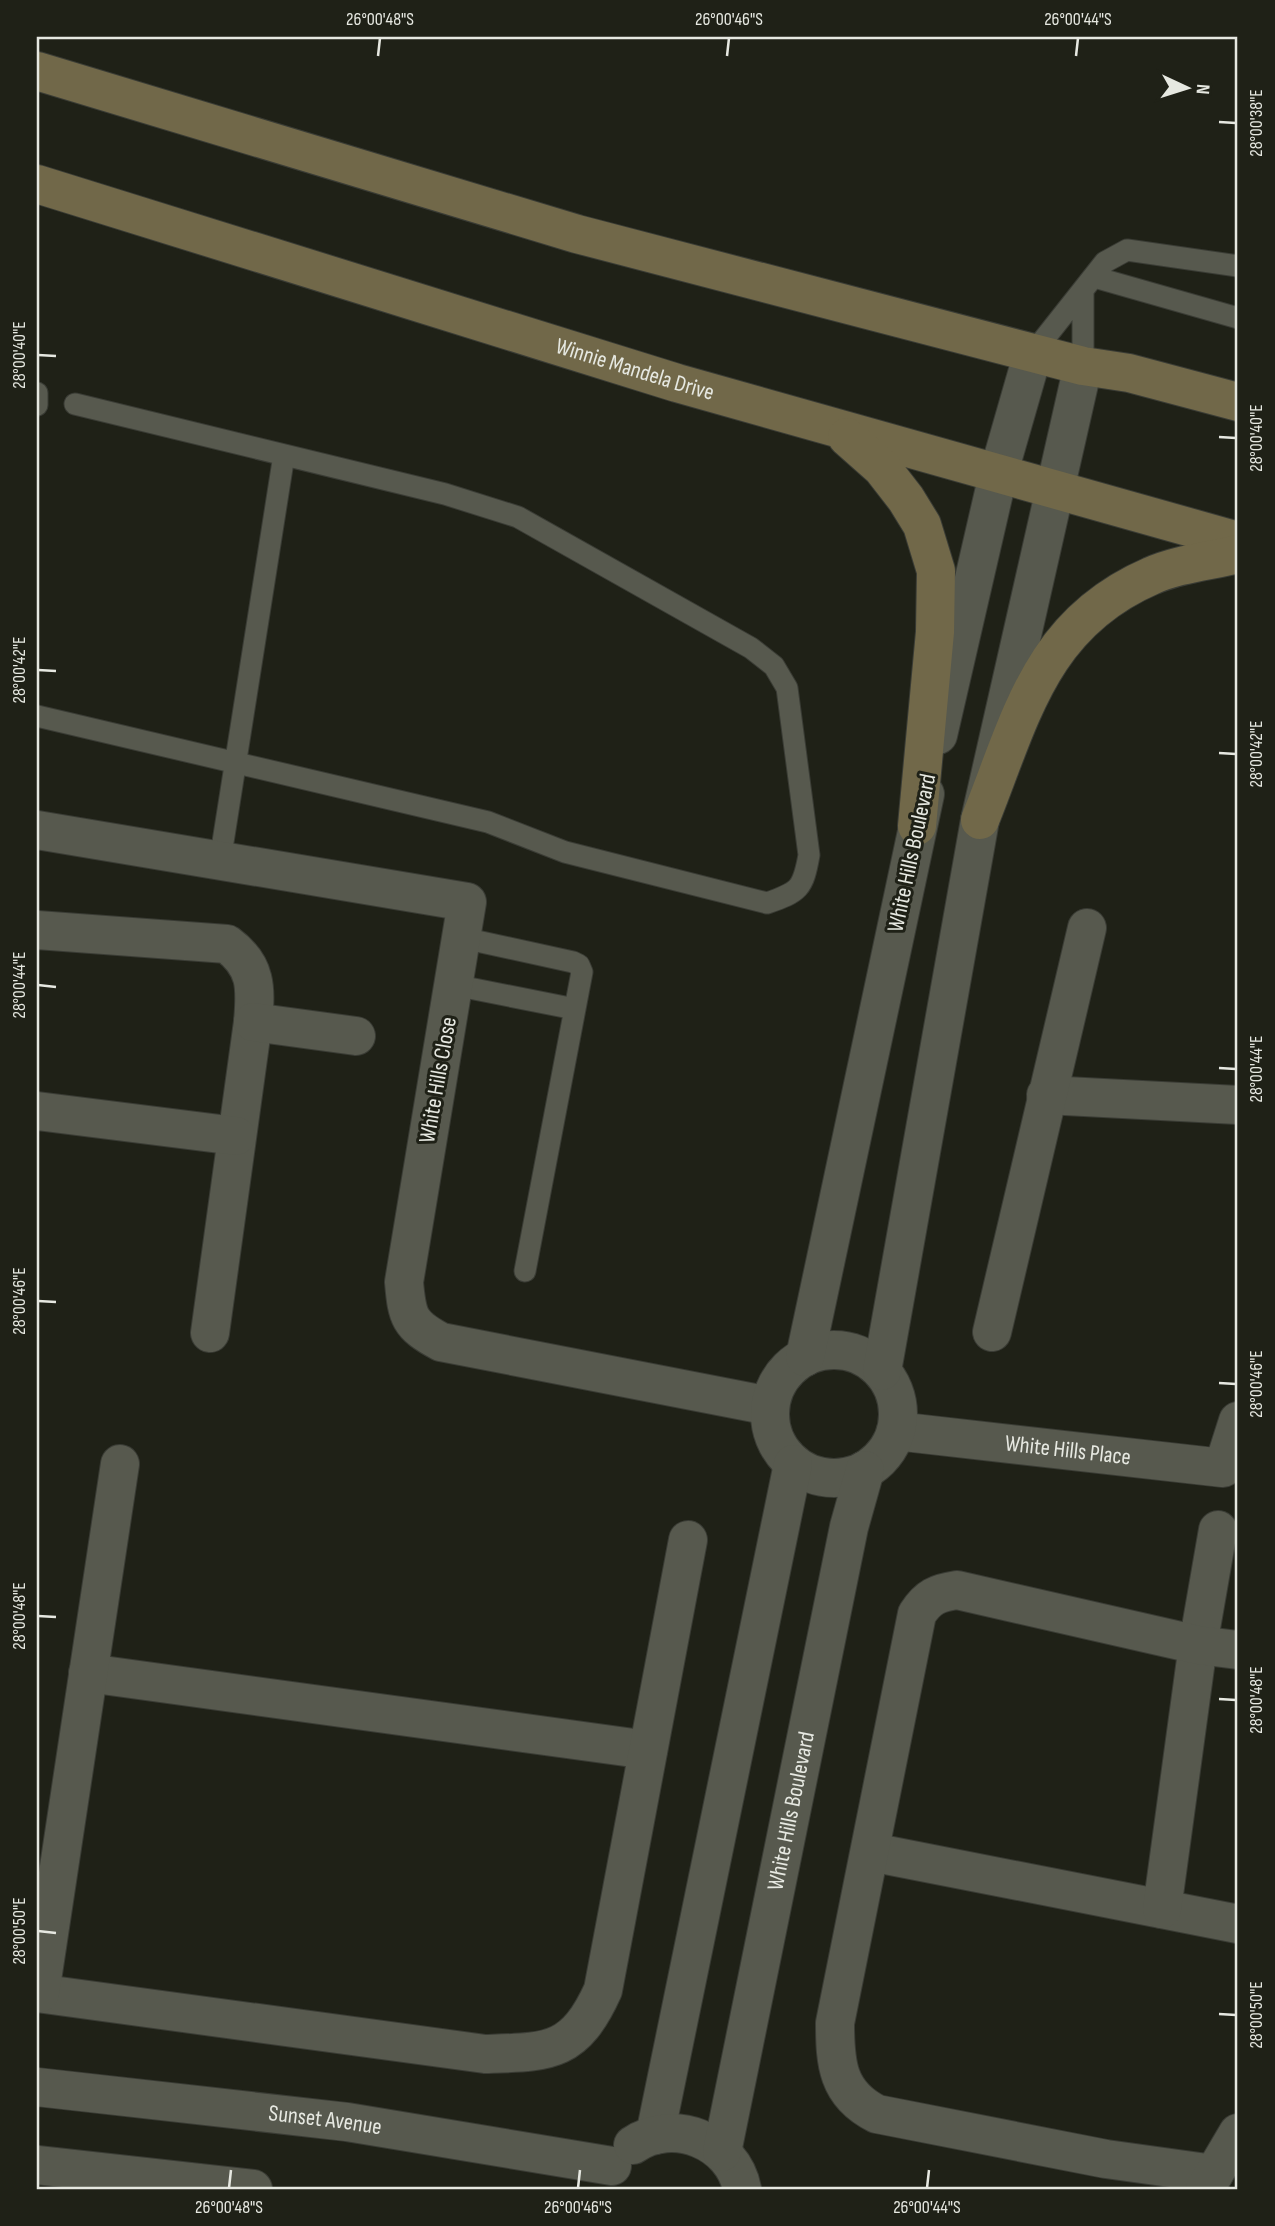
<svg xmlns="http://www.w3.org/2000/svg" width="1275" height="2226" viewBox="0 0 1275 2226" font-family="'Sofia Sans Condensed',sans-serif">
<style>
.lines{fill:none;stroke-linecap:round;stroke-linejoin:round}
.service-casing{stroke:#3a3c35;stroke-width:23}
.minor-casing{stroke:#3a3c35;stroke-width:40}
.tertiary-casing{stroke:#3a3c35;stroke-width:40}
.secondary-casing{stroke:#3a3c35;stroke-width:40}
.service{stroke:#57594e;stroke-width:21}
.minor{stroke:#57594e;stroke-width:38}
.tertiary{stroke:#57594e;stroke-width:38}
.secondary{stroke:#716849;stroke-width:38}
.ticks{fill:none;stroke:#e6e8e1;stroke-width:2.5}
.labels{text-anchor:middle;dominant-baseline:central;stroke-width:6;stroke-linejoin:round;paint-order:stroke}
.street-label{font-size:23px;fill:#e6e8e1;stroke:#1f2117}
.neatline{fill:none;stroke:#e6e8e1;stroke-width:2.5}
.ticks-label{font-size:18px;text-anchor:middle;fill:#e6e8e1}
</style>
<rect width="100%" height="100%" fill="#1f2117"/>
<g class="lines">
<g class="service-casing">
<path id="service" d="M1094,277L1238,318
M1083,291V366
M1033,353L1105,262L1127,250L1238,266
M37,393V405
M37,716L488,822L565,852L767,903C799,892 803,889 809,855L787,688L774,666L751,648L518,517L445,494L75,404
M220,861L284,455
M463,938L573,962L579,965L582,972L525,1271
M454,985L575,1009"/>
</g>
<g class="minor-casing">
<g id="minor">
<path d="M37,830L467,902L404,1282C407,1317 409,1325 441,1342L770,1406"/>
<path d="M37,930L227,944C257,966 256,988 253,1022L210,1333"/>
<path d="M253,1022L356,1036"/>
<path d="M1046,1095L1238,1105"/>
<path d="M37,1111L236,1136"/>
<path d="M992,1332L1087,928"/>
<path id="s1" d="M896,1431L1223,1468L1238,1421"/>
<path d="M88,1673L648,1750"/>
<path d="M871,1852L1238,1924"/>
<path d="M1162,1909L1198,1645L1218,1530"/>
<path d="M37,1993L485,2054C549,2052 574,2054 603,1990L688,1540"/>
<path d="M40,1993L120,1464"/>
<path d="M1214,2174L1106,2159L877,2114C837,2094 835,2063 835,2023L917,1614C928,1597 937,1593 957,1590L1198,1645L1238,1650"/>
<path d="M1205,2189L1238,2133"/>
</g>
</g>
<g class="tertiary-casing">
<g id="tertiary">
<path d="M938,735L998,475L1033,353"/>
<circle cx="834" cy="1414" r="64"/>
<path d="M805,1357L925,794"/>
<path d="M882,1371L980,820L1083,366"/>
<path id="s2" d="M37,2087L347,2122L612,2166"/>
<path d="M655,2135L793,1464"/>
<path d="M633,2145C673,2117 733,2141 742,2189"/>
<path id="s3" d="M722,2152L849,1527L865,1470"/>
<path d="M37,2165L253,2189"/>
</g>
</g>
<g class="secondary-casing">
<g id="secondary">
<path d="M37,71L577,234L1083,366L1129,373L1238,402"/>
<path id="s4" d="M37,184L677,383L1238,541"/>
<path d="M847,437L882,468L906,499L922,525L936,571L935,632L917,826"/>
<path d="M980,820C1021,718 1040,624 1151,576C1177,564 1210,561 1238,554"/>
</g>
</g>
<use href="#service" class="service"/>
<use href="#minor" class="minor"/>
<use href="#tertiary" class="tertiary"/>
<use href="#secondary" class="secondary"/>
</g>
<path class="ticks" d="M378,56L380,38M727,56L729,38M1076,56L1078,38M1219,122L1236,123M38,355L56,356M1219,437L1236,438M38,670L56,671M1219,753L1236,754M38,985L56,987M1219,1068L1236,1069M38,1301L56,1302M1219,1383L1236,1384M38,1616L56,1617M1219,1699L1236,1700M38,1931L56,1933M1219,2014L1236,2015M229,2188L231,2170M578,2188L580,2170M927,2188L929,2170"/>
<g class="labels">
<g class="street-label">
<text stroke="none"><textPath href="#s4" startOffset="626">Winnie Mandela Drive</textPath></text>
<text transform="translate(912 853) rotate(-78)">White Hills Boulevard</text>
<text transform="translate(438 1080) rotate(-80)">White Hills Close</text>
<text stroke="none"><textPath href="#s1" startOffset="173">White Hills Place</textPath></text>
<text stroke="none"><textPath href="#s3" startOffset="348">White Hills Boulevard</textPath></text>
<text stroke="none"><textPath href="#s2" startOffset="290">Sunset Avenue</textPath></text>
</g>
</g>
<rect width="1275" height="2226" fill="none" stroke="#1f2117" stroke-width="77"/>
<g transform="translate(1187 88) rotate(94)" stroke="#1f2117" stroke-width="5" paint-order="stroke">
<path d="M0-5L12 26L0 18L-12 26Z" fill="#e6e8e1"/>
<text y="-10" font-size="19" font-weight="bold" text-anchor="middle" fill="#e6e8e1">N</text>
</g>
<rect x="38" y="38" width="1198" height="2150" class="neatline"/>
<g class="ticks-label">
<text x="380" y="25">26°00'48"S</text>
<text x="729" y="25">26°00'46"S</text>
<text x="1078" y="25">26°00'44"S</text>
<text transform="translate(1256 123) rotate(-90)" y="6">28°00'38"E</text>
<text transform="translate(19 355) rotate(-90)" y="6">28°00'40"E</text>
<text transform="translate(1256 438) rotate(-90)" y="6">28°00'40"E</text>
<text transform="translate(19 670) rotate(-90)" y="6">28°00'42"E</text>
<text transform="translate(1256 754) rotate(-90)" y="6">28°00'42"E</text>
<text transform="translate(19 985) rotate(-90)" y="6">28°00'44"E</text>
<text transform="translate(1256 1069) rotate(-90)" y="6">28°00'44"E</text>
<text transform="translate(19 1301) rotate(-90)" y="6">28°00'46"E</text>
<text transform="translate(1256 1384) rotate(-90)" y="6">28°00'46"E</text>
<text transform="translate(19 1616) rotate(-90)" y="6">28°00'48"E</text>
<text transform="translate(1256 1700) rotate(-90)" y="6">28°00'48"E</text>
<text transform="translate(19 1931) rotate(-90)" y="6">28°00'50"E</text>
<text transform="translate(1256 2015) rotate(-90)" y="6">28°00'50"E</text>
<text x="229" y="2213">26°00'48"S</text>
<text x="578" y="2213">26°00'46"S</text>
<text x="927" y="2213">26°00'44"S</text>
</g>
</svg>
